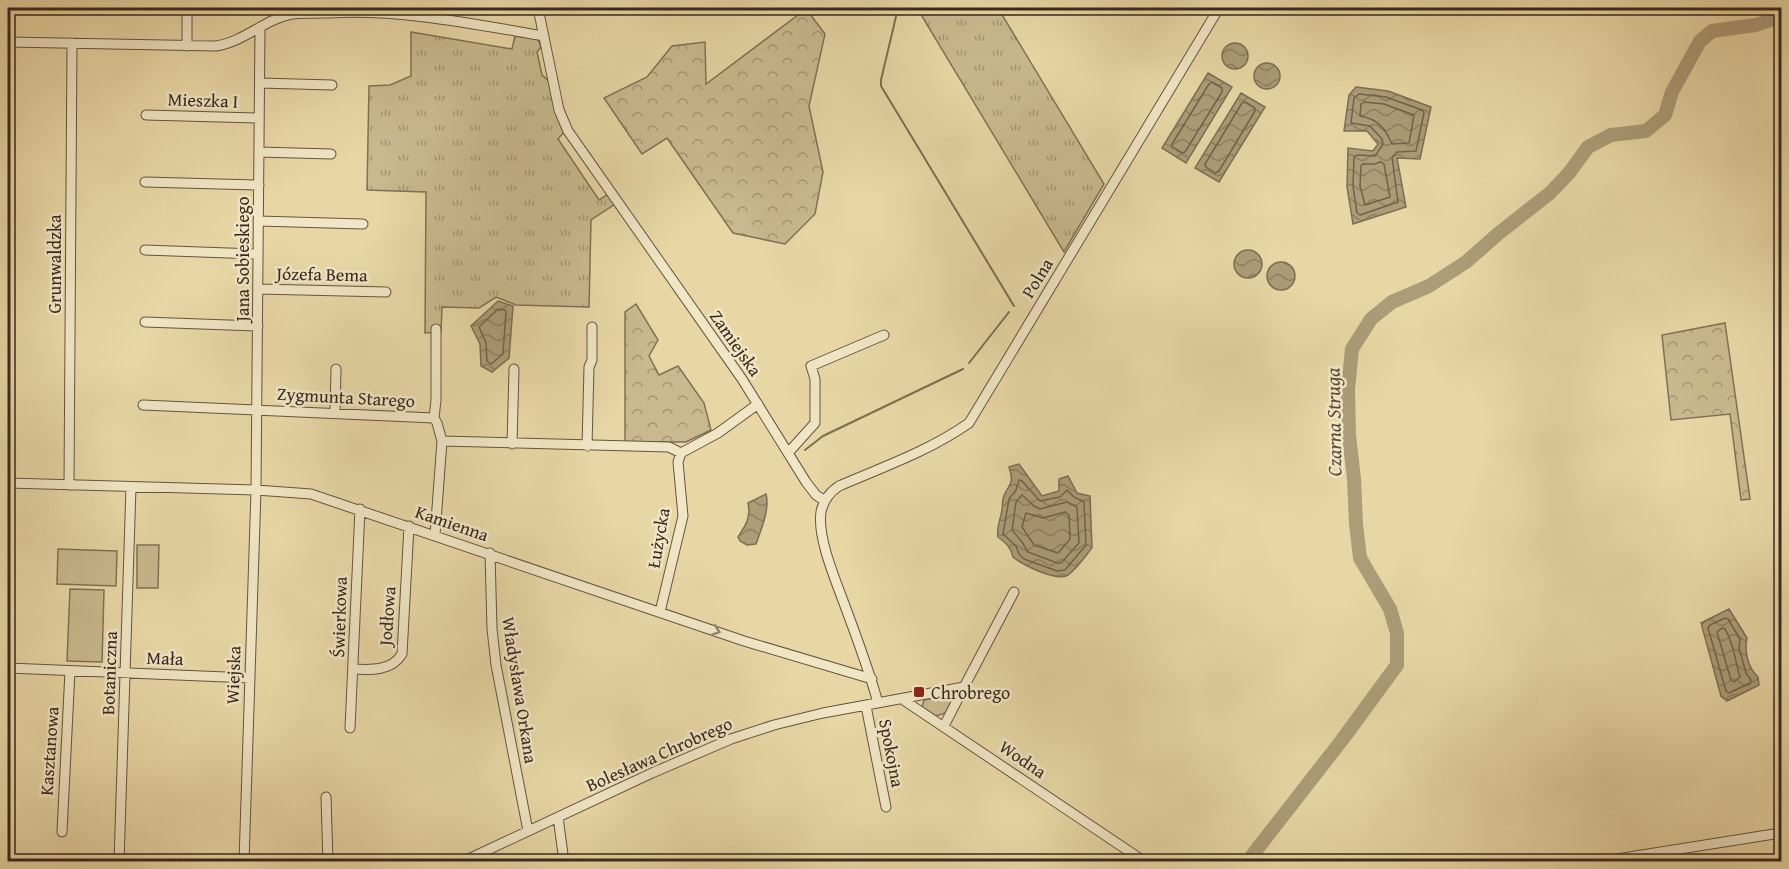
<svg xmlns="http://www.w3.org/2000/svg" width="1789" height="869" viewBox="0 0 1789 869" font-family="'Gentium Book Plus',serif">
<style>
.grass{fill:url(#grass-tufts);stroke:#827056;stroke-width:1.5}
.forest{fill:url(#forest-crowns);stroke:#827056;stroke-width:1.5}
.pitch{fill:#cab98e;stroke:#827056;stroke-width:1.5}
.water{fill:url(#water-waves);stroke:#7e6e53;stroke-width:1.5}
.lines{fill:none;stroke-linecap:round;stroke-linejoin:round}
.shore{stroke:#72624a;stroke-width:1.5}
.stream{stroke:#7e6e53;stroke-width:2}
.river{stroke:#ac9c77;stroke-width:14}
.minor-casing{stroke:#655440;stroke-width:11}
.minor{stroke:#f0e5c4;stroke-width:9}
.oneway{stroke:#948671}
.poi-dot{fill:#8f2418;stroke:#f0e5c4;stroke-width:2}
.labels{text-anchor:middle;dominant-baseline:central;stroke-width:5;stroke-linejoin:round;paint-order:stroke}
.street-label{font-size:18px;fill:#39281e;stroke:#f0e5c4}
.poi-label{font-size:18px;fill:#39281e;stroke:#f0e5c4;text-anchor:start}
.water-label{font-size:20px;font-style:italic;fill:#5c4b39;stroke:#f0e5c4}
</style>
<defs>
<pattern id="grass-tufts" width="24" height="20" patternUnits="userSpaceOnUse" patternTransform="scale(1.5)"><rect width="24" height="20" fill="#cab98e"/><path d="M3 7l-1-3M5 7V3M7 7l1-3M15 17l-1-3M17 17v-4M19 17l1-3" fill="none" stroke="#a59673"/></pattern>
<pattern id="forest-crowns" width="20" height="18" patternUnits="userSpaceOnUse" patternTransform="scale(1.5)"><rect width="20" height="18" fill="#cab98e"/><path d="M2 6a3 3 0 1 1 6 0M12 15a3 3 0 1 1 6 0" fill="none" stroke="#a59673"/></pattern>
<pattern id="water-waves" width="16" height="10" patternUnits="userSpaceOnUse" patternTransform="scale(1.5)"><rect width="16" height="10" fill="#ac9c77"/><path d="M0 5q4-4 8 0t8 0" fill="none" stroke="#8d7f61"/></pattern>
</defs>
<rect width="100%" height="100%" fill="#e8d7a5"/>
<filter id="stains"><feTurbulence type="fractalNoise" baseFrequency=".00333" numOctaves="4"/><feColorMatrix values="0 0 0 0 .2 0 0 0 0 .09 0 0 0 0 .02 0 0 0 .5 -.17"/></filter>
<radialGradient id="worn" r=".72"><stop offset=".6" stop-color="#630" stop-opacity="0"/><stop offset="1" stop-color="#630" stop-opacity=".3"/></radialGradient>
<path class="grass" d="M917,8H998L1104,184L1064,252Z
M411,32L512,49L515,36L538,39L541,47L537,52L542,75L550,82L564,132L558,139L599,200L608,194L615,204L591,220L589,307L516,305L496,297L479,308L442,307L441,332L425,333L426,192L367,190L369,86L390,85L411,76Z
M948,695L953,701L946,713L935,716L922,707L924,700Z"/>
<path class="forest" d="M806,9L825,34L809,106L823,172L815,214L785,244L733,233L667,138L642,154L604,98L647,77L672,46L705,42L706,84Z
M636,304L658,340L649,356L659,375L678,366L704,403L711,430L686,442H625V312Z
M1725,323L1750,499L1741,500L1730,414L1671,420L1662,335Z"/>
<path class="pitch" d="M137,545H159L158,588H137Z
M58,549L117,551L116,586L57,584Z
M70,589L104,590L102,662L67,661Z"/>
<path class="water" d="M1222 56a13 13 0 1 1 26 0a13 13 0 1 1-26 0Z
M1254 76a13 13 0 1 1 26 0a13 13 0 1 1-26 0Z
M1208,73L1232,87L1186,163L1162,148Z
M1356,87L1388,91L1431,107L1420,159L1397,158L1406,207L1353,224L1347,187L1348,148L1373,151L1378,144L1367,131H1344L1349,95Z
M1241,93L1265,107L1219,182L1195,168Z
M1234 264a14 14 0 1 1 28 0a14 14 0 1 1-28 0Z
M1267 276a14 14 0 1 1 28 0a14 14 0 1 1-28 0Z
M498,301L513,306L509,358L492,372L481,366L480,344L471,326Z
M1019,464L1042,496L1059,491V479L1068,476L1077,493L1090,496L1092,548C1085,556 1075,572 1066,576C1053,580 1023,565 1013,557C1011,547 1006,543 998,537C996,527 1001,519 1002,509C1003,505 1002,502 1003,499C1006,485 1016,487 1009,467Z
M766,494C770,510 761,529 756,544L747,545L740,541L738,537C746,525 751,517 748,503Z
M1729,609L1747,638C1744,651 1748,668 1758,677L1759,685L1727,701L1721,696L1701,623Z"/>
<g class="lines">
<path class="shore" d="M1212,82L1222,88V92L1185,152L1182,153L1172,147V144L1209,84Z
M1359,94L1386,97L1422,110L1424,113L1416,151L1397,152L1392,157L1398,202L1360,215L1357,213L1353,186L1354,157L1357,155L1375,156L1383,144L1382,139L1370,126L1351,123L1354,98Z
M1245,102L1255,108V111L1219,171L1215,173L1206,167L1205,164L1242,103Z
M1364,102L1384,104L1414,115L1409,143L1392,144C1385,128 1378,119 1360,116L1361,104Z
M1381,162L1384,164L1390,197L1365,205L1360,186L1361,166L1363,164H1374Z
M498,309L505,310L506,312L503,354L491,364L487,361L486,343L479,327Z
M1019,480L1022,481L1040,501L1060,497L1067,490L1074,497L1084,502L1086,545L1065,570L1057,571L1024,559L1019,554L1016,546L1003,534L1009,499L1016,490Z
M1022,495L1034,506L1040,509L1067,502L1077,507L1079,543L1061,563H1057L1028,552L1022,542L1012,530L1016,502Z
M1065,512L1069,515L1070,539L1058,553L1034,545L1022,527L1026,513L1043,518Z
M1725,618L1728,619L1740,639L1739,648L1746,673L1751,680L1750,683L1729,693L1726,691L1708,628L1710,625Z
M1722,628L1725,629C1734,643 1735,661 1740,677L1734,682L1731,680L1717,632Z"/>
<path class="stream" d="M898,8L881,80V86L1014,306
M969,363L1009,312
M805,450L823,436L963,369
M1502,858L1504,862"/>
<path class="river" d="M1247,862L1342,740L1397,665V633L1390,609L1360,558L1356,524L1354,479L1349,435L1348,389L1352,349L1371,319L1392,302L1429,286L1466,262L1499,233L1550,193L1569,173L1588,147L1611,135L1646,131L1665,115L1672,92L1700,41L1712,31L1756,25L1782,16"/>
<g class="minor-casing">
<path id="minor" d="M538,8L559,110L568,131L742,379L806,482L816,495L825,501
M8,42L216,46C244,42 265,19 292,14C304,13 317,13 329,13C402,9 473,24 544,36
M187,46V8
M260,83L332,85
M146,115L259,118
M259,152L331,154
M145,182L259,185
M258,221L363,224
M145,250L258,254
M258,289L386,292
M145,322L258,326
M143,405L434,418L437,423L442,441L435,535
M335,412L336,369
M434,418L436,400V329
M442,441L669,447L681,453
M512,444L514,369
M587,446L589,367L592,360V327
M788,453L815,423V379L811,366L884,335
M8,483L256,490L311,494L744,641L872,679
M69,485L72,43
M490,553L492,629L496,665L528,831
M660,612L683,516L678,462L681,453L718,433L758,404
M8,668L250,678
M353,669C371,670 392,671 402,654L409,526
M902,699L1145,862
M878,703C869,670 857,638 845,606C836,581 817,538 821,512C823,501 830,492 839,486C883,467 929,451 969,423L1219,8
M866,706L886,807
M944,726L964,687
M350,728L360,509
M326,797L328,862
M558,817L564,862
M62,832L70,671
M119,862L131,487
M244,862L256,490L260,27
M462,862L652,773L731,739L774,725L823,713L964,687L1014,592
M1598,862L1774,834L1782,837"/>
</g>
<use href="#minor" class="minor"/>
</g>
<defs><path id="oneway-chevron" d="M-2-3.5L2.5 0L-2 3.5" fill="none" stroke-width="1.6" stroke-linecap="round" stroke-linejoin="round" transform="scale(1.5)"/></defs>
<use class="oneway" href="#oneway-chevron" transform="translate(716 631) rotate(19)"/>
<rect class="poi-dot" x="913" y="686" width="12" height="12" rx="3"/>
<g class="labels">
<g class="street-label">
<text transform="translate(203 100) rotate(2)">Mieszka I</text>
<text transform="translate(242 259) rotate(-90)">Jana Sobieskiego</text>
<text transform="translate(54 264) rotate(-90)">Grunwaldzka</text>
<text transform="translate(322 274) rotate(1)">Józefa Bema</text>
<text transform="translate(1037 278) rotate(-59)">Polna</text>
<text transform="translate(736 343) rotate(55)">Zamiejska</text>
<text transform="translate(346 397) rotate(3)">Zygmunta Starego</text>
<text transform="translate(452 523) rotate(19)">Kamienna</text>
<text transform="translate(658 538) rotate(-80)">Łużycka</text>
<text transform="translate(387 616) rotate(-86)">Jodłowa</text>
<text transform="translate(339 617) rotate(-88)">Świerkowa</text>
<text transform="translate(165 658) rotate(2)">Mała</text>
<text transform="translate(109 673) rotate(-88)">Botaniczna</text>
<text transform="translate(233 675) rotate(-88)">Wiejska</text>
<text transform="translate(520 690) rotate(81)">Władysława Orkana</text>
<text transform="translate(49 751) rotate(-86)">Kasztanowa</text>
<text transform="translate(892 753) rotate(79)">Spokojna</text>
<text transform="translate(659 754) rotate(-24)">Bolesława Chrobrego</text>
<text transform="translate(1023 759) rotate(34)">Wodna</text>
</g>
<g class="poi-label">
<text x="931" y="692">Chrobrego</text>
</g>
<g class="water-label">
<text transform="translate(1333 422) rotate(-91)">Czarna Struga</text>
</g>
</g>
<rect width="1789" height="869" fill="none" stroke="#e8d7a5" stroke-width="30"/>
<rect x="9" y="9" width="1771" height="851" fill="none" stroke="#39281e" stroke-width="3"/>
<rect x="15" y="15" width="1759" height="839" fill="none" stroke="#39281e" stroke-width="1.5"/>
<rect width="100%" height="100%" filter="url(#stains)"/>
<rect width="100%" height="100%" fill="url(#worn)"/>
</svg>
